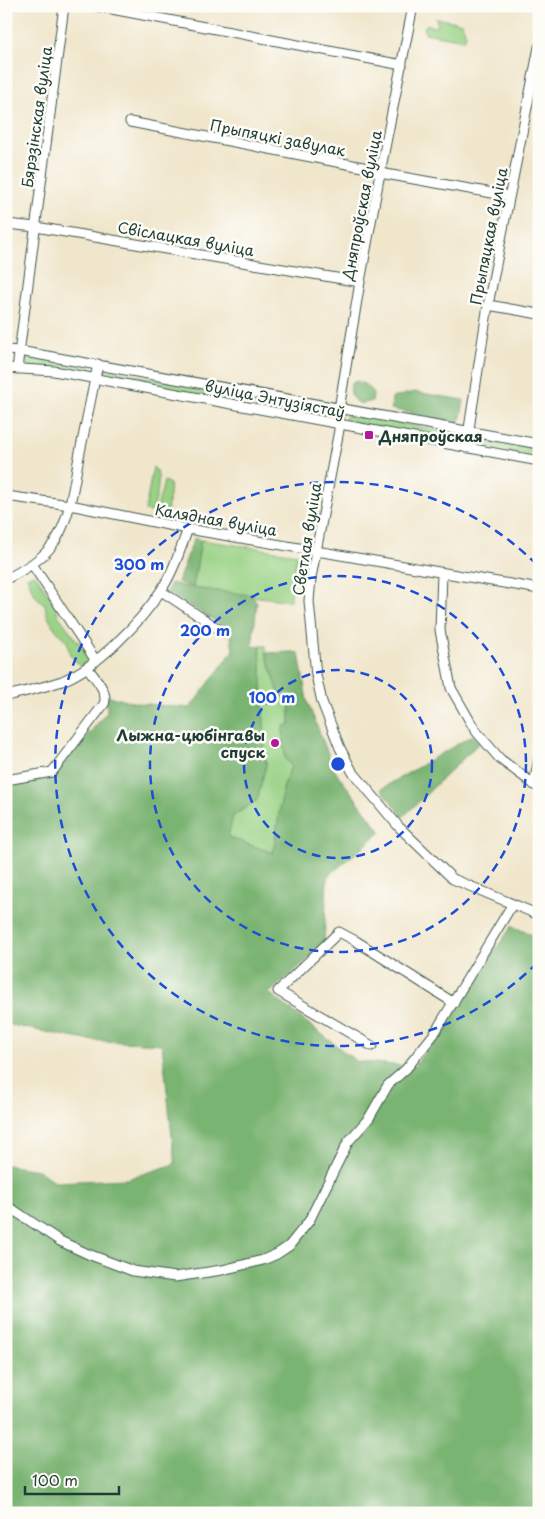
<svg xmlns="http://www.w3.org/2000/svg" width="545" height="1519" viewBox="0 0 545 1519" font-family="'Playpen Sans',sans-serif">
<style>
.green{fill:#99d285;stroke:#5c885c}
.forest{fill:#7ab472;stroke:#4c7853}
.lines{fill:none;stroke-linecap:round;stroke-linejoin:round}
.minor-casing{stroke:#3e564b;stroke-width:11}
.minor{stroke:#fff;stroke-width:9}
.ring{fill:none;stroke:#1d4ed8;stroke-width:2.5;stroke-dasharray:9 6}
.poi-dot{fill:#b5179e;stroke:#fdfcf7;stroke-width:2}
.labels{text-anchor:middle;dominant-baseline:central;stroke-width:5;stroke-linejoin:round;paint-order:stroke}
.street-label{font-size:15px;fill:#1f3d34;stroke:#fdfcf7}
.poi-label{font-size:15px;font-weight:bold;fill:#1f3d34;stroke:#fdfcf7;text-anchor:start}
.centre{fill:#1d4ed8;stroke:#fdfcf7;stroke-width:2.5}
.ring-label{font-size:15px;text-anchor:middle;font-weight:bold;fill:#1d4ed8;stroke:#fdfcf7;stroke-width:5;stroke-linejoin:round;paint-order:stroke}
</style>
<rect width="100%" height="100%" fill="#fdfcf7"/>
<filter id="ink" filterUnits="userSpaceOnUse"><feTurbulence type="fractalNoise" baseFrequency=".02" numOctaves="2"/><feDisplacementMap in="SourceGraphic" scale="10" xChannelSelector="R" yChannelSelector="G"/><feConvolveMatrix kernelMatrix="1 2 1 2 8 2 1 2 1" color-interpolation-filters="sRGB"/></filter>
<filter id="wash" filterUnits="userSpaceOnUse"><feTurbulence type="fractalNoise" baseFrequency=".0096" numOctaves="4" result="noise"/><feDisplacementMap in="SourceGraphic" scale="20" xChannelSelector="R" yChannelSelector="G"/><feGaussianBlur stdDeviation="1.12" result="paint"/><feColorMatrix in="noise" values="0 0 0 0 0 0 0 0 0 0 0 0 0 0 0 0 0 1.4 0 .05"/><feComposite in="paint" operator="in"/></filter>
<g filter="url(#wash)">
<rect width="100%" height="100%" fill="#f0e6cc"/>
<path class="green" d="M436,18L462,23L466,35L464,40L425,33L424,28L427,24L433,27L438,26Z
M24,355L92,367L94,369L93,374L23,365L22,362Z
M105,369L333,412L334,416L331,419L101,376L102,370Z
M348,414L455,433L454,441L346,421L345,417Z
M473,436L539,448V457L472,444Z
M153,467C164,475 155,500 153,512L145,511Z
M164,481L170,484L167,515L156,513Z
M201,540L297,554L290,601L193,588Z
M33,574L37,576L57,609L58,615L86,653L89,659L86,664L80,666L70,655L67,641C56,632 46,619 45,604C35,599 31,587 27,577Z
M260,646H266V653L280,696L290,700V724L283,728L285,758L291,766L283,789L273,853L228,837L233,816L257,800L266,765Z"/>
<path class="forest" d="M356,381C366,384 376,389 372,401C356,407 349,400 351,384Z
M414,392L464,400L460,423L391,409L392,398Z
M194,538L201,540L193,587L178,582Z
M171,583L193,588L251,595L257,603L252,647L260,646L266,765L257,800L233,816L228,837L273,853L283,789L291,766L285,758L283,727L290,724V701L280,696L266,653L293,652L299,653L307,701L335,771L381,832L327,877L324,945L269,993L356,1061L414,1067L512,926L539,938V1513H6V1165L38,1170L55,1182L127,1179L175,1164L162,1044L86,1040L6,1024V786L52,778L107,712V696L137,703L190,708L233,651L230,630L167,592Z
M473,735L479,743L403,817L381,789Z"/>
</g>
<g filter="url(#ink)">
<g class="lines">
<g class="minor-casing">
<path id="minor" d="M96,6L402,65
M413,6L380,173L360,282L340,403L339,430L311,578L309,601L316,675L322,702L340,748L352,771L399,827L453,879L539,915
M130,122L368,168L380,173L509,196
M6,224L36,227L360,282
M488,305L539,314
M6,350L19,351L539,444
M6,368L54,371L539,461
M17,369L64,6
M466,448L488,305L539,47
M6,496L70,505L188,529L539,589
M32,564L96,661
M442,573L440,630L451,688L475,730L500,759L539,788
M6,579C22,571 38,562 50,548C69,526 73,489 78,462C85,429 91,397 98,364
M161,591L225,633
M6,696C24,692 44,687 62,681C97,667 140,623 160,592C173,573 180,550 188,529
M6,780L52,772L104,704C109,692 94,677 87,667
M534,785L539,758
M372,1046L278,991L339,932L356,941L454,1003
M6,1205L60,1241L88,1254L133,1271L175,1277L222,1270L263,1260L277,1254L289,1246L309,1221L348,1142L369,1118L388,1085L406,1069L434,1034L512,905"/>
</g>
<use href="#minor" class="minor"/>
</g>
</g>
<g class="ring">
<circle cx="338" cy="764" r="94"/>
<circle cx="338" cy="764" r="188"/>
<path d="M537 963A282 282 0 1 1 537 565"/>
</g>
<g class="poi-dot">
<rect x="364" y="430" width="10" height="10" rx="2.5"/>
<circle cx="275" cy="743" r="5"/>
</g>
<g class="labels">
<g class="street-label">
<text transform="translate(36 117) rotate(-82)">Бярэзінская вуліца</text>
<text transform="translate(278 137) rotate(11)">Прыпяцкі завулак</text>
<text transform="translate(361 205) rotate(-79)">Дняпроўская вуліца</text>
<text transform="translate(488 236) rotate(-79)">Прыпяцкая вуліца</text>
<text transform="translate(186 238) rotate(10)">Свіслацкая вуліца</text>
<text transform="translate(275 398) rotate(11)">вуліца Энтузіястаў</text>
<text transform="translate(216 519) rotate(10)">Калядная вуліца</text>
<text transform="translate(306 539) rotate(-81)">Светлая вуліца</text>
</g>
<g class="poi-label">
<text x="379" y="435">Дняпроўская</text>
<text x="265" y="734" text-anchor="end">Лыжна-цюбінгавы<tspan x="265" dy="17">спуск</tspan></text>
</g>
</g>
<circle cx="338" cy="764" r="8" class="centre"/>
<g class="ring-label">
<text x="139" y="570">300 m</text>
<text x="205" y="636">200 m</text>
<text x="272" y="703">100 m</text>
</g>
<rect width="545" height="1519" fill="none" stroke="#fdfcf7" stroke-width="25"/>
<path d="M25 1486v8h94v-8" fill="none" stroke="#1f3d34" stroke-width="2.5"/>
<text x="32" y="1486" font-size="15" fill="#1f3d34" stroke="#fdfcf7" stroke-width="4" paint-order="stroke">100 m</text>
</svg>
